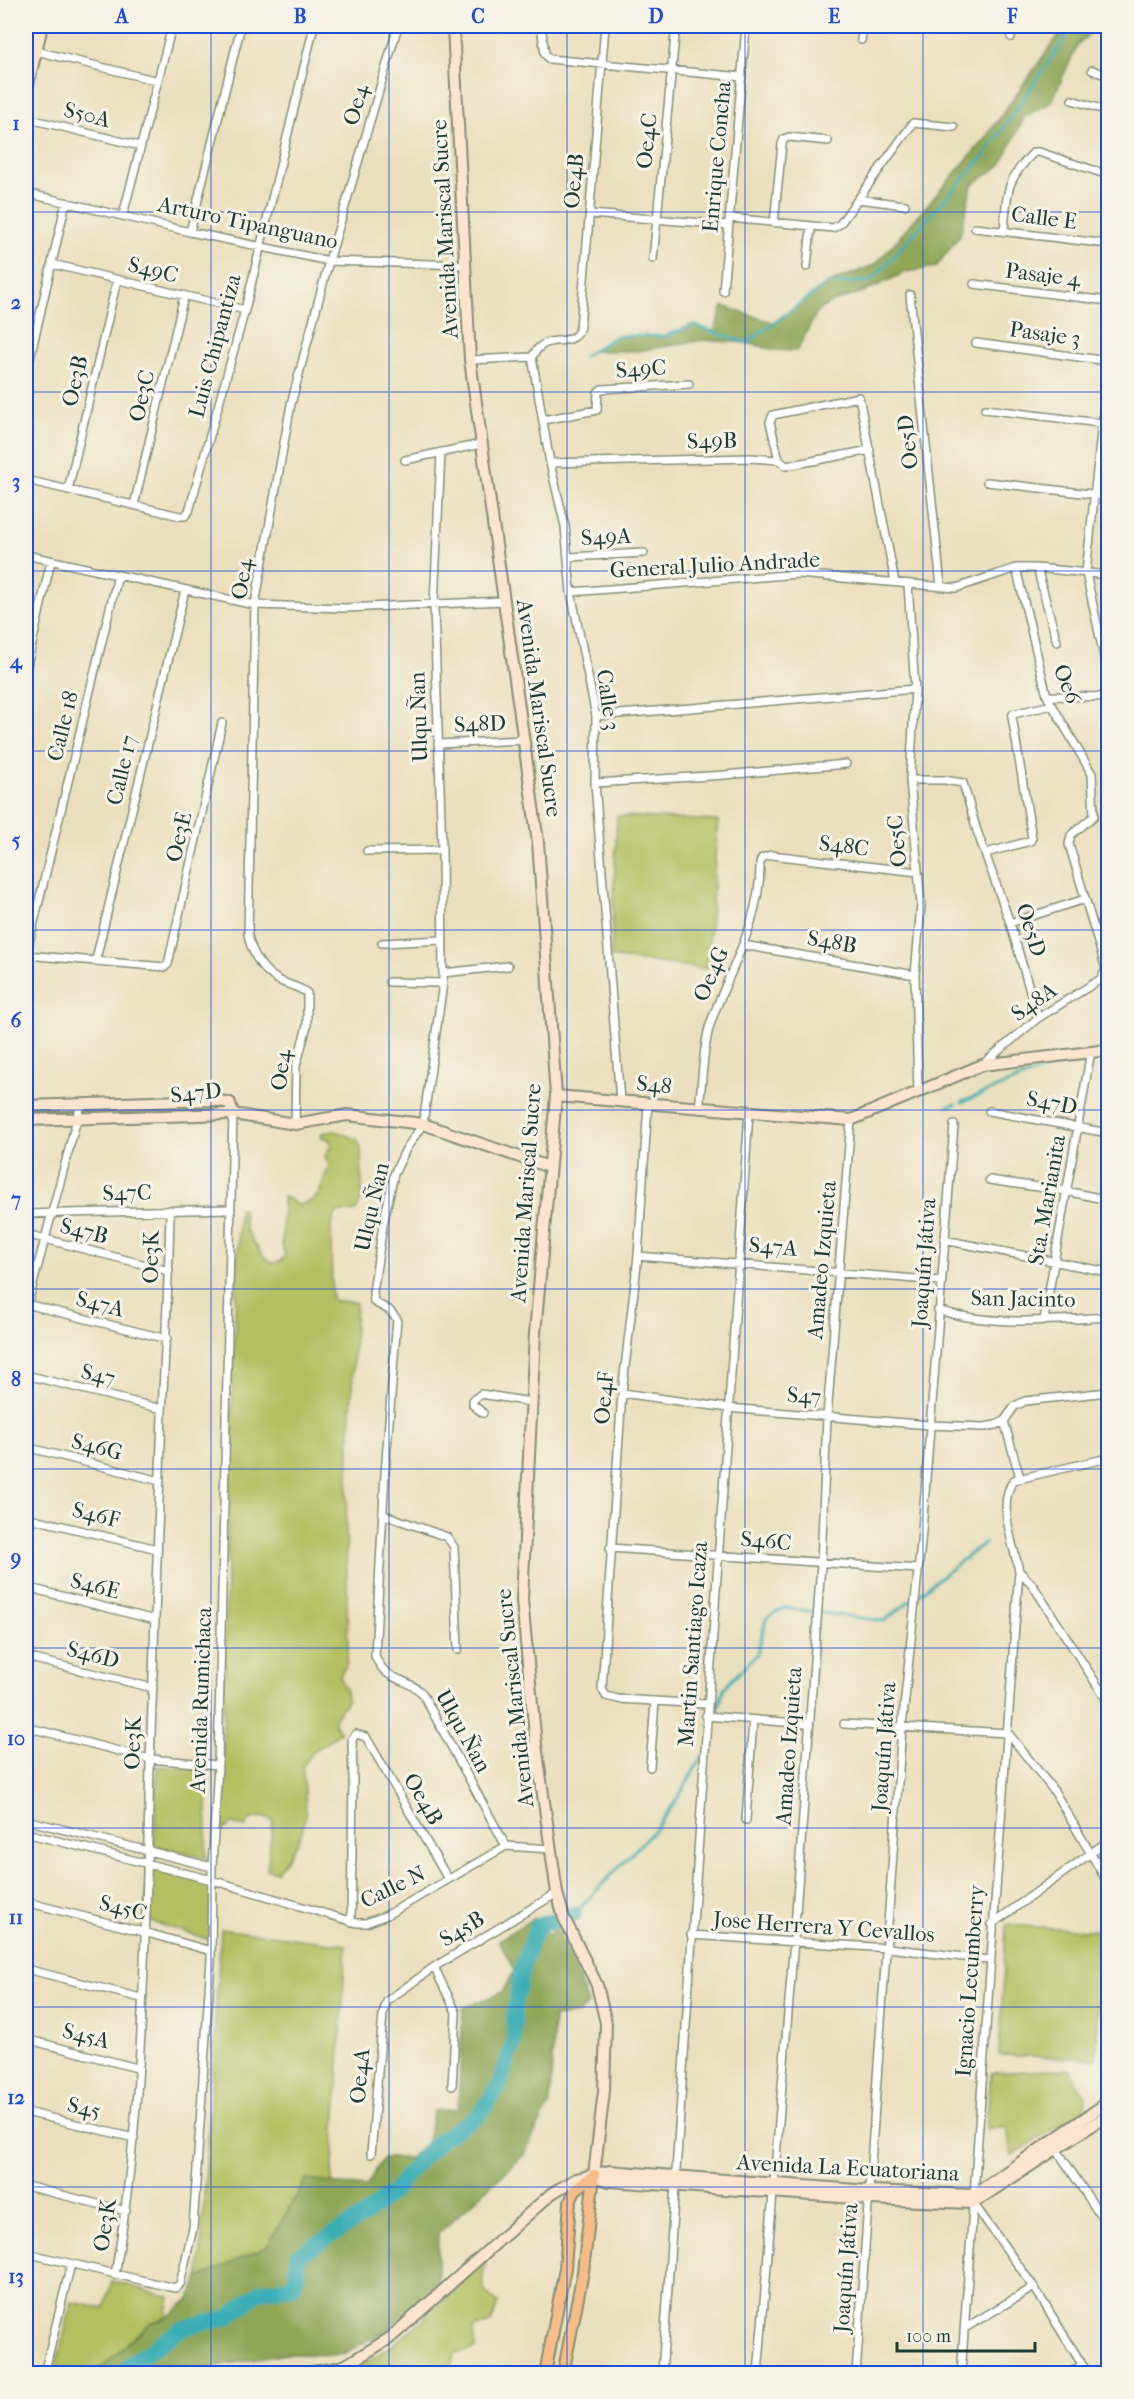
<svg xmlns="http://www.w3.org/2000/svg" width="1134" height="2399" viewBox="0 0 1134 2399" font-family="'IM FELL French Canon',serif">
<style>
.green{fill:#b3bf61;stroke:#697e4a;stroke-width:1.5}
.forest{fill:#8ea657;stroke:#567246;stroke-width:1.5}
.lines{fill:none;stroke-linecap:round;stroke-linejoin:round}
.stream{stroke:#3badb4;stroke-width:3}
.river{stroke:#3badb4;stroke-width:16}
.street-casing{stroke:#858e78;stroke-width:10}
.secondary-casing{stroke:#858e78;stroke-width:14}
.primary-casing{stroke:#858e78;stroke-width:14}
.street{stroke:#fff;stroke-width:7}
.secondary{stroke:#fce5cf;stroke-width:10}
.primary{stroke:#f7bd88;stroke-width:10}
.grid{fill:none;stroke:#1d4ed8;stroke-width:1.5;stroke-opacity:0.55}
.labels{text-anchor:middle;dominant-baseline:central;stroke-width:6;stroke-linejoin:round;paint-order:stroke}
.street-label{font-size:22px;fill:#1f3d34;stroke:#f7f3e8}
.neatline{fill:none;stroke:#1d4ed8;stroke-width:2}
.grid-label{font-size:20px;text-anchor:middle;font-weight:bold;fill:#1d4ed8}
</style>
<rect width="100%" height="100%" fill="#f7f3e8"/>
<filter id="ink" filterUnits="userSpaceOnUse"><feTurbulence type="fractalNoise" baseFrequency=".0167" numOctaves="2"/><feDisplacementMap in="SourceGraphic" scale="12" xChannelSelector="R" yChannelSelector="G"/><feConvolveMatrix kernelMatrix="1 2 1 2 8 2 1 2 1" color-interpolation-filters="sRGB"/></filter>
<filter id="wash" filterUnits="userSpaceOnUse"><feTurbulence type="fractalNoise" baseFrequency=".008" numOctaves="4" result="noise"/><feDisplacementMap in="SourceGraphic" scale="24" xChannelSelector="R" yChannelSelector="G"/><feGaussianBlur stdDeviation="1.35" result="paint"/><feColorMatrix in="noise" values="0 0 0 0 0 0 0 0 0 0 0 0 0 0 0 0 0 1.4 0 .05"/><feComposite in="paint" operator="in"/></filter>
<g filter="url(#wash)">
<rect width="100%" height="100%" fill="#ebe0bd"/>
<path class="green" d="M617,816L718,821L707,969L611,957Z
M335,1131L357,1139L361,1148L362,1197L356,1211L336,1213L331,1226L332,1300L356,1303L346,1520L348,1651L346,1666L340,1676L346,1690L347,1701L335,1717L334,1724L341,1732L314,1751L302,1767C309,1817 309,1832 276,1872L267,1869L273,1821L262,1817L250,1819L246,1827L231,1824L221,1832L228,1522L239,1208H243L245,1229L263,1256L273,1263L281,1261L285,1255L282,1245L283,1196L299,1205L311,1201L319,1194L329,1165L325,1156L331,1145L329,1139L321,1137L322,1133Z
M157,1766L208,1770L206,1858L154,1845Z
M147,1862L212,1880L211,1940L145,1920Z
M1006,1925L1103,1931L1096,2059L999,2055Z
M221,1929L346,1945L332,2183L306,2180L266,2248L199,2278Z
M1070,2069L1086,2099L1084,2110L1011,2156L1007,2126L986,2130L991,2073Z
M486,2260C481,2281 478,2289 498,2303L491,2323L474,2328L475,2349L455,2353L451,2373L337,2374C395,2356 442,2300 486,2260Z
M112,2281L170,2297L166,2318L152,2322L95,2373L54,2374L72,2302L104,2309Z"/>
<path class="forest" d="M1065,26H1096L1077,46L1051,103L1025,116L1001,165L972,185L960,235L936,267L906,272L866,291L830,303L817,312L797,351L775,350L747,343L703,340L638,351H592L616,336H665L693,325L714,332L723,306L775,323L827,284L876,264L983,141Z
M533,1918L549,1937L555,1925L570,1955L588,2004L579,2014L554,2017L550,2103L524,2155L438,2234V2283L388,2330L341,2355L287,2354L216,2366L200,2373H95L150,2323L166,2318L190,2299L199,2278L266,2247L306,2180L366,2187L383,2158H410L428,2141L433,2111L458,2109L463,2008L503,1992L514,1971L499,1940Z"/>
<g class="lines">
<path class="stream" d="M584,356L616,336H665L693,325L747,343L827,284L871,281L984,156L1073,26
M962,1102C1010,1083 1057,1061 1108,1056
M947,1106L956,1104
M708,1725L716,1717L724,1688L757,1654L767,1617L784,1608L884,1621L984,1543
M574,1914L656,1828L676,1801L703,1755"/>
<path class="river" d="M571,1915L574,1914
M123,2374L131,2363L183,2328L227,2318L261,2291L293,2287L297,2274V2256L364,2216L394,2191L416,2164L441,2139L478,2116L499,2086L514,2042V2009L523,1964L537,1926L556,1920"/>
</g>
</g>
<g filter="url(#ink)">
<g class="lines">
<g class="street-casing">
<path id="street" d="M541,26L545,54L549,59L742,77
M605,26L580,328C574,345 559,338 546,343C539,346 536,351 532,357L550,463L565,526L571,592L596,716L595,783L620,1101
M793,27V26
M939,30V26
M1011,37L1013,26
M861,40L863,26
M32,50L158,81
M1092,70L1108,76
M1072,100L1108,111
M26,118L140,146
M26,193L190,232L329,261L466,265
M858,199L905,205
M590,214L729,225
M123,215L172,26
M729,218L833,228L840,224L913,123L954,127
M774,223L782,144L784,139L789,137L828,141
M975,228L1108,244
M190,232L241,26
M1004,232C1007,192 1005,181 1034,152H1039L1108,175
M653,259L676,26
M52,264L245,310
M807,267L811,227
M974,284L1108,301
M723,291L746,26
M910,295L941,586
M976,343L1108,361
M470,360L532,357
M26,375L66,202
M985,409L1108,424
M543,420L597,410L598,392L602,389L689,384
M441,452L434,605L442,850L443,983L423,1124L406,1149L394,1174L383,1225L373,1292L374,1302L389,1310L397,1319L385,1473L375,1656C387,1684 404,1675 422,1693L506,1846
M405,460L481,444
M779,460L770,422L773,415L859,397L895,582
M550,463L751,458L779,460L786,466L870,450
M26,480L180,516H185L189,511L245,310L314,26
M987,482L1108,496
M68,490L117,280
M134,505L184,296
M26,555L255,605L345,608L504,601
M569,557L644,553
M1037,568L1057,642
M908,585L915,689L910,780L921,905L915,975L918,1093
M571,592L798,574L956,588L1016,568H1037L1108,575
M1105,661L1086,573L1108,368
M26,670L51,561
M1047,696L1108,697
M596,716L915,689
M438,744L524,740
M910,780H944L963,783L977,831L1010,923L1038,1018
M595,783L725,775L846,764
M367,851L442,850
M986,853L1030,841L1032,838L1012,717L1013,714L1052,705
M1010,923L1085,899
M382,943L442,940
M743,945L915,975
M26,955L165,967L168,964L222,723
M26,955L118,575
M96,959L185,590
M443,973L508,966
M389,982L443,983
M983,1064L1038,1018L1101,979L1106,969L1069,844L1071,835L1094,816L1092,774L1047,696L1016,568
M648,1104L638,1256L622,1393L602,1689L606,1696L618,1699L707,1704
M699,1109C702,1085 703,1043 711,1022C730,968 761,922 760,863L762,858L771,855L918,872
M989,1111L1108,1133
M295,1124L296,1066L307,1026V993C299,987 289,985 280,981C262,971 252,954 248,935L255,605L291,404L329,261L398,26
M989,1180L1066,1191L1108,1200
M26,1214L230,1209
M26,1234L169,1271
M944,1240L1108,1272
M638,1256L940,1281
M26,1304L167,1339
M26,1310L81,1104
M938,1310C990,1327 1055,1320 1108,1317
M1044,1320L1091,1051
M26,1375L162,1409
M622,1393L728,1408L929,1425L984,1427L996,1425L1004,1421L1015,1406L1025,1401L1108,1392
M483,1413L473,1405V1400L481,1394L531,1402
M1004,1421L1020,1478
M26,1447L160,1481
M382,1514L447,1537L454,1547L458,1650
M26,1517L157,1549
M610,1548L918,1569
M1019,1571C1014,1546 996,1502 1014,1480L1108,1458
M26,1587L155,1620
M26,1657L153,1688
M706,1716L809,1724
M844,1724L1008,1733L1054,1791L1108,1883
M26,1727L150,1759L218,1765
M650,1767L655,1702
M26,1820L212,1867
M746,1820L753,1720
M26,1833L212,1880L357,1923H366L387,1915L506,1846L551,1849
M26,1902L144,1932L211,1951
M351,1922L353,1779L352,1739L356,1734L366,1737L448,1879
M992,1924L1108,1841
M691,1935L888,1948L989,1960
M434,1967L456,2012L452,2086
M26,1969L141,1998
M26,2039L137,2068
M26,2112L134,2138
M1055,2147L1108,2227
M371,2154L383,2014L387,2001L434,1967L557,1893
M26,2186L126,2211
M973,2203L1034,2287L1088,2374
M26,2253L175,2288L180,2284L193,2228L211,1960L212,1867L218,1765L233,1114
M115,2275C146,2098 145,1914 151,1735C155,1628 158,1521 162,1414C165,1346 169,1278 170,1210
M965,2328L1034,2287
M44,2374L71,2264
M662,2374L749,1113
M758,2374L794,1941L821,1564L827,1416L851,1120
M856,2374L902,1727L921,1543L954,1125
M961,2374L1019,1571L1032,1584L1108,1702
M1068,2374L1082,2365"/>
</g>
<g class="secondary-casing">
<path id="secondary" d="M453,26L470,360L538,842L556,1096L535,1333L522,1600L536,1745L557,1893L564,1918L597,1985L606,2023L604,2091L594,2175
M26,54L32,26
M26,93L42,26
M556,1096L851,1120L982,1065L1108,1050
M26,1106L214,1100L230,1103L233,1114
M26,1120L233,1114L295,1124L347,1115L423,1124L549,1167
M594,2176L609,2181L869,2199L973,2203L1108,2115
M300,2374L332,2369L346,2365L390,2338L552,2193L576,2179L609,2171L870,2191L973,2195L1108,2102"/>
</g>
<g class="primary-casing">
<path id="primary" d="M545,2374L565,2268L570,2202L575,2190L594,2175
M563,2374L583,2272L594,2175"/>
</g>
<use href="#street" class="street"/>
<use href="#secondary" class="secondary"/>
<use href="#primary" class="primary"/>
</g>
</g>
<path class="grid" d="M211,26V2374M389,26V2374M567,26V2374M745,26V2374M923,26V2374M26,212H1108M26,392H1108M26,571H1108M26,751H1108M26,930H1108M26,1110H1108M26,1289H1108M26,1469H1108M26,1648H1108M26,1828H1108M26,2007H1108M26,2187H1108"/>
<g class="labels">
<g class="street-label">
<text transform="translate(356 105) rotate(-74)">Oe4</text>
<text transform="translate(87 115) rotate(14)">S50A</text>
<text transform="translate(647 141) rotate(-84)">Oe4C</text>
<text transform="translate(717 157) rotate(-85)">Enrique Concha</text>
<text transform="translate(574 181) rotate(-85)">Oe4B</text>
<text transform="translate(1044 218) rotate(7)">Calle E</text>
<text transform="translate(248 223) rotate(12)">Arturo Tipanguano</text>
<text transform="translate(445 229) rotate(-93)">Avenida Mariscal Sucre</text>
<text transform="translate(153 270) rotate(14)">S49C</text>
<text transform="translate(1043 275) rotate(7)">Pasaje 4</text>
<text transform="translate(1045 334) rotate(8)">Pasaje 3</text>
<text transform="translate(215 346) rotate(-75)">Luis Chipantiza</text>
<text transform="translate(641 369) rotate(-4)">S49C</text>
<text transform="translate(75 381) rotate(-77)">Oe3B</text>
<text transform="translate(142 396) rotate(-77)">Oe3C</text>
<text transform="translate(712 441) rotate(-1)">S49B</text>
<text transform="translate(908 442) rotate(-96)">Oe5D</text>
<text transform="translate(606 537) rotate(-3)">S49A</text>
<text transform="translate(715 565) rotate(-3)">General Julio Andrade</text>
<text transform="translate(242 579) rotate(-81)">Oe4</text>
<text transform="translate(1067 684) rotate(69)">Oe6</text>
<text transform="translate(608 700) rotate(82)">Calle 3</text>
<text transform="translate(539 708) rotate(82)">Avenida Mariscal Sucre</text>
<text transform="translate(419 717) rotate(-92)">Ulqu Ñan</text>
<text transform="translate(480 724) rotate(-2)">S48D</text>
<text transform="translate(63 726) rotate(-76)">Calle 18</text>
<text transform="translate(122 770) rotate(-77)">Calle 17</text>
<text transform="translate(179 837) rotate(-77)">Oe3E</text>
<text transform="translate(897 841) rotate(-95)">Oe5C</text>
<text transform="translate(844 846) rotate(7)">S48C</text>
<text transform="translate(1031 930) rotate(73)">Oe5D</text>
<text transform="translate(832 942) rotate(10)">S48B</text>
<text transform="translate(711 974) rotate(-67)">Oe4G</text>
<text transform="translate(1034 1002) rotate(-35)">S48A</text>
<text transform="translate(281 1070) rotate(-83)">Oe4</text>
<text transform="translate(654 1085) rotate(6)">S48</text>
<text transform="translate(196 1093) rotate(-6)">S47D</text>
<text transform="translate(1052 1103) rotate(11)">S47D</text>
<text transform="translate(127 1193) rotate(-1)">S47C</text>
<text transform="translate(526 1193) rotate(-86)">Avenida Mariscal Sucre</text>
<text transform="translate(1047 1200) rotate(-80)">Sta. Marianita</text>
<text transform="translate(372 1207) rotate(-77)">Ulqu Ñan</text>
<text transform="translate(84 1231) rotate(14)">S47B</text>
<text transform="translate(773 1247) rotate(5)">S47A</text>
<text transform="translate(151 1257) rotate(-89)">Oe3K</text>
<text transform="translate(822 1260) rotate(-85)">Amadeo Izquieta</text>
<text transform="translate(924 1263) rotate(-86)">Joaquín Játiva</text>
<text transform="translate(1023 1299) rotate(1)">San Jacinto</text>
<text transform="translate(100 1304) rotate(14)">S47A</text>
<text transform="translate(98 1375) rotate(14)">S47</text>
<text transform="translate(804 1396) rotate(4)">S47</text>
<text transform="translate(604 1398) rotate(-85)">Oe4F</text>
<text transform="translate(97 1447) rotate(14)">S46G</text>
<text transform="translate(96 1515) rotate(14)">S46F</text>
<text transform="translate(766 1541) rotate(5)">S46C</text>
<text transform="translate(95 1586) rotate(14)">S46E</text>
<text transform="translate(693 1644) rotate(-86)">Martin Santiago Icaza</text>
<text transform="translate(93 1655) rotate(14)">S46D</text>
<text transform="translate(515 1698) rotate(-96)">Avenida Mariscal Sucre</text>
<text transform="translate(201 1700) rotate(-88)">Avenida Rumichaca</text>
<text transform="translate(463 1731) rotate(61)">Ulqu Ñan</text>
<text transform="translate(133 1743) rotate(-88)">Oe3K</text>
<text transform="translate(789 1746) rotate(-86)">Amadeo Izquieta</text>
<text transform="translate(884 1747) rotate(-86)">Joaquín Játiva</text>
<text transform="translate(423 1799) rotate(60)">Oe4B</text>
<text transform="translate(393 1887) rotate(-26)">Calle N</text>
<text transform="translate(123 1908) rotate(14)">S45C</text>
<text transform="translate(824 1927) rotate(4)">Jose Herrera Y Cevallos</text>
<text transform="translate(462 1929) rotate(-31)">S45B</text>
<text transform="translate(970 1981) rotate(-86)">Ignacio Lecumberry</text>
<text transform="translate(86 2036) rotate(14)">S45A</text>
<text transform="translate(360 2076) rotate(-85)">Oe4A</text>
<text transform="translate(84 2108) rotate(13)">S45</text>
<text transform="translate(848 2168) rotate(3)">Avenida La Ecuatoriana</text>
<text transform="translate(105 2225) rotate(-81)">Oe3K</text>
<text transform="translate(846 2268) rotate(-86)">Joaquín Játiva</text>
</g>
</g>
<rect width="1134" height="2399" fill="none" stroke="#f7f3e8" stroke-width="66"/>
<path d="M897 2342v9h138v-9" fill="none" stroke="#1f3d34" stroke-width="3"/>
<text x="906" y="2342" font-size="18" fill="#1f3d34" stroke="#f7f3e8" stroke-width="4.5" paint-order="stroke">100 m</text>
<rect x="33" y="33" width="1068" height="2333" class="neatline"/>
<g class="grid-label">
<text x="122" y="23">A</text>
<text x="300" y="23">B</text>
<text x="478" y="23">C</text>
<text x="656" y="23">D</text>
<text x="834" y="23">E</text>
<text x="1012" y="23">F</text>
<text x="16" y="130">1</text>
<text x="16" y="309">2</text>
<text x="16" y="488">3</text>
<text x="16" y="668">4</text>
<text x="16" y="847">5</text>
<text x="16" y="1027">6</text>
<text x="16" y="1206">7</text>
<text x="16" y="1386">8</text>
<text x="16" y="1565">9</text>
<text x="16" y="1745">10</text>
<text x="16" y="1924">11</text>
<text x="16" y="2104">12</text>
<text x="16" y="2283">13</text>
</g>
</svg>
